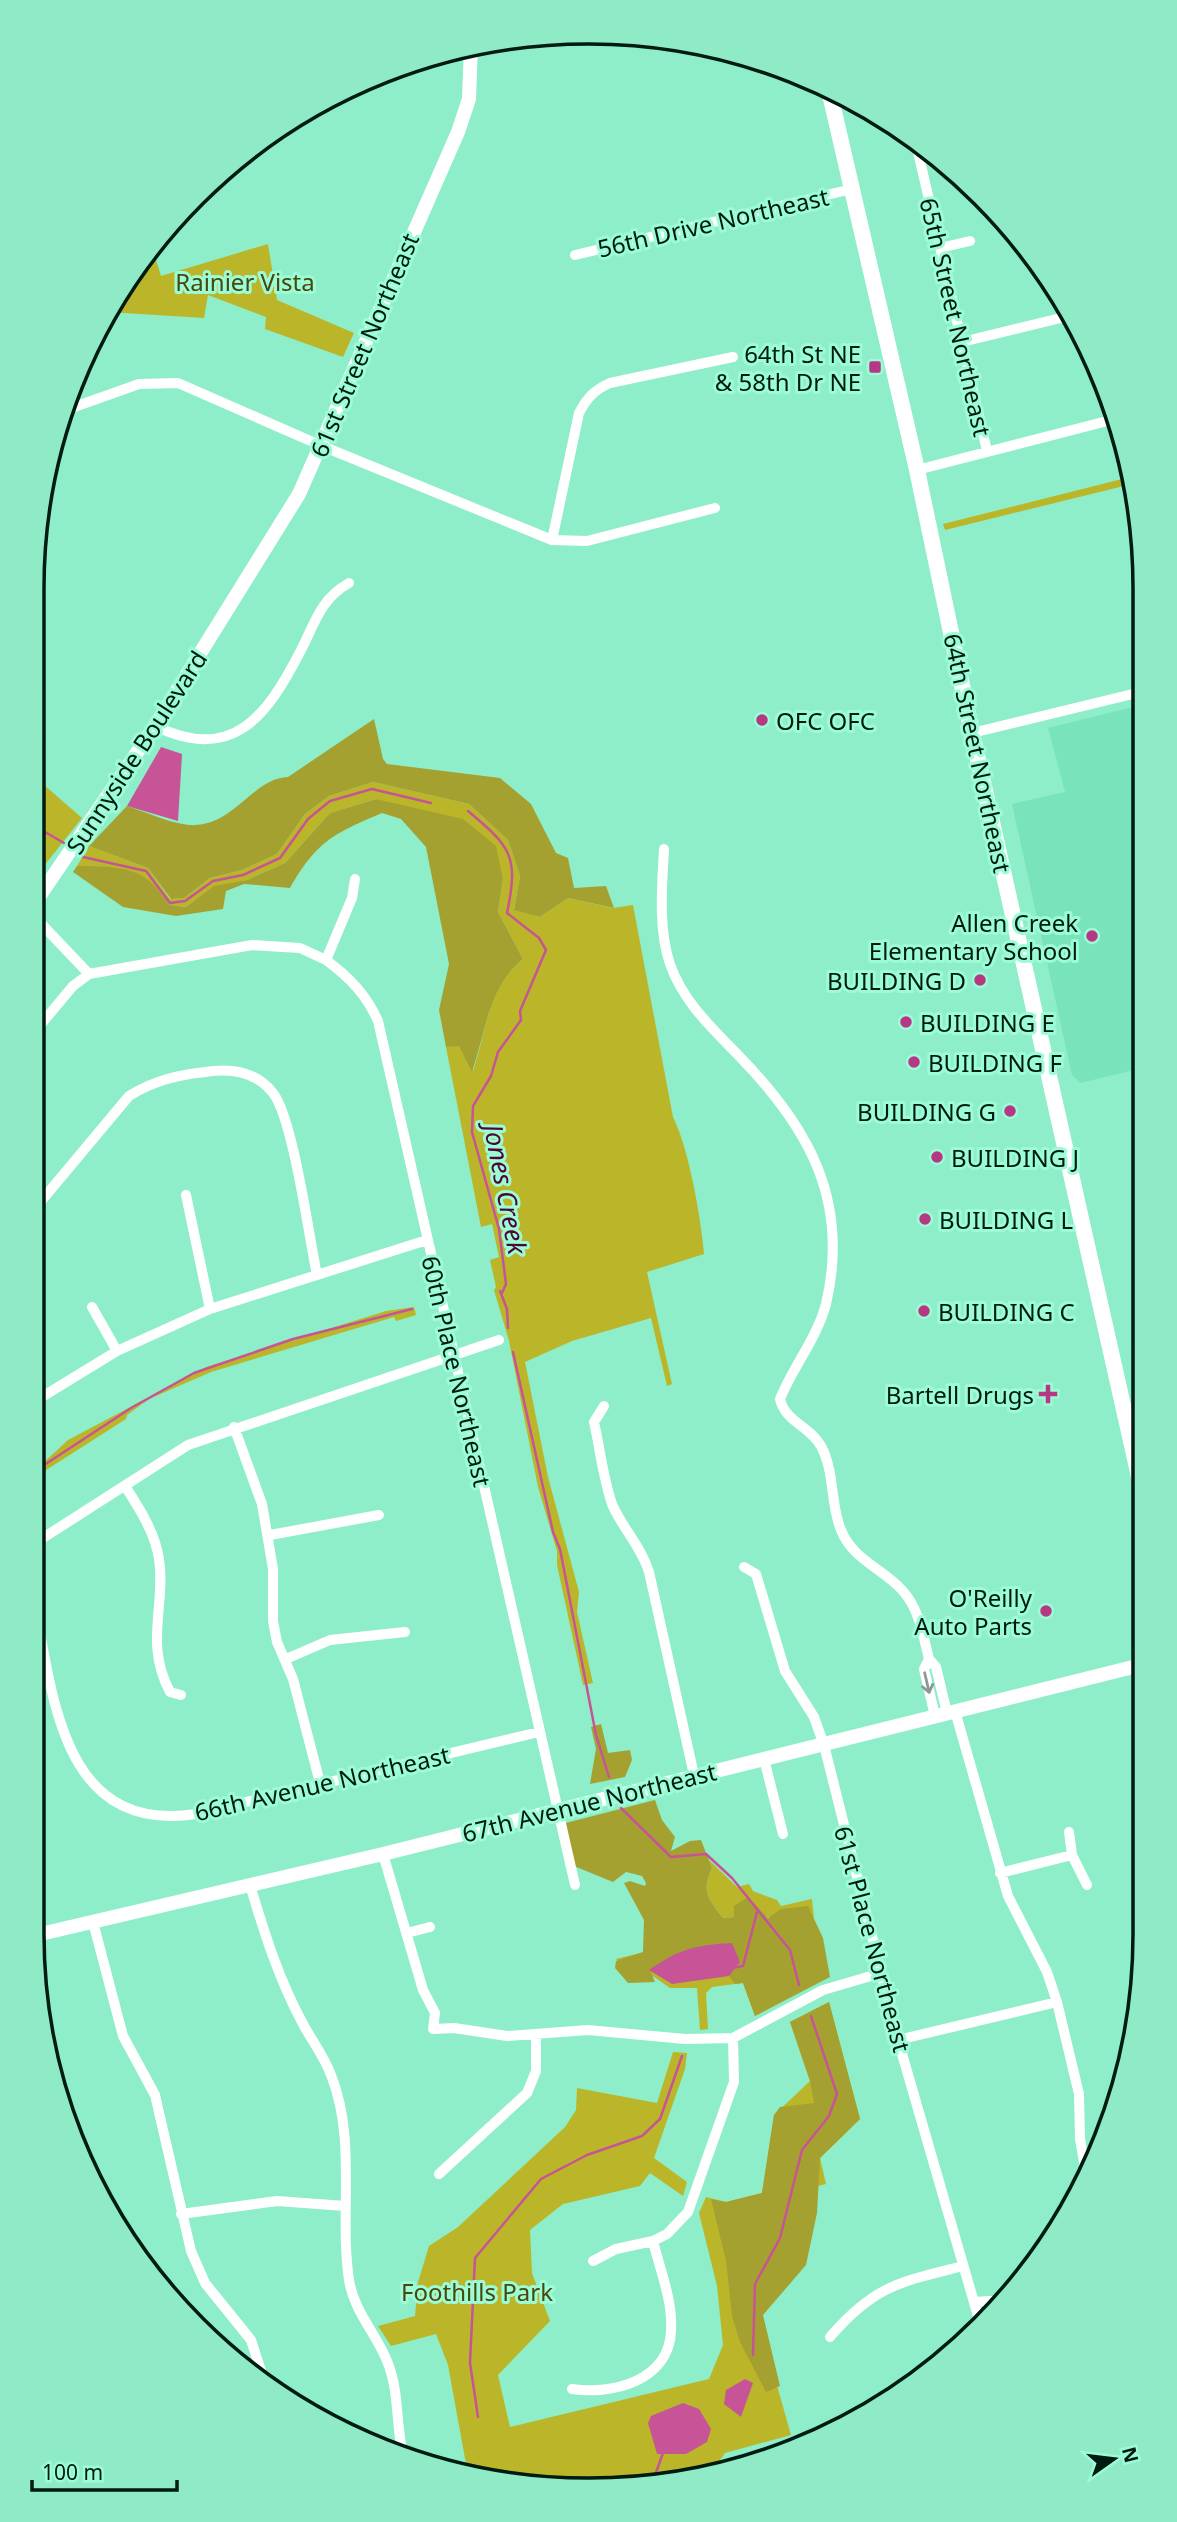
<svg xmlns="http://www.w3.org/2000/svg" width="1177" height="2522" viewBox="0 0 1177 2522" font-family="'Noto Sans',sans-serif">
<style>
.built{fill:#79e3bc}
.green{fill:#bbb629}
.forest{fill:#a5a131}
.water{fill:#c65496}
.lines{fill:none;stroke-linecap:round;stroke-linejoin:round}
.stream{stroke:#c65496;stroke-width:2.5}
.minor{stroke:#fff;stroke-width:10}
.tertiary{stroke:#fff;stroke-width:14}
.secondary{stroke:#fff;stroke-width:16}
.oneway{stroke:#8c9894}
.poi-dot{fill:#b63784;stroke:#9bfcd6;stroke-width:2.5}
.labels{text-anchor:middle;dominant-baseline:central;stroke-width:6;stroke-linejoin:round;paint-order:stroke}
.street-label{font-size:24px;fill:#001b11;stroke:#9bfcd6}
.park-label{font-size:24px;fill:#49470b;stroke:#9bfcd6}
.poi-label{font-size:24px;fill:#001b11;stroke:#9bfcd6;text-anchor:end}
.water-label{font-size:26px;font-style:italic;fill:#4f0435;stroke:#9bfcd6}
.rim{fill:none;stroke:#001b11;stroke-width:3.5}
</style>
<rect width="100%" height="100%" fill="#8deec9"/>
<path class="built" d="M1141,705L1143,1068L1080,1083L1072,1075L1012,804L1065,792L1048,728Z"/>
<path class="green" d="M268,244L277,300L354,333L343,357L265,329L266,317L208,295L204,318L108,312L125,279L152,247L161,276Z
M1130,477L1132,484L945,530L943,524Z
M32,779L44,785L82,818L32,881Z
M373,782L469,804L508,840L520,876L514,909L540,917L568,898L613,908L633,905L673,1117C689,1149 701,1218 704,1254L647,1272L672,1384L667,1386L651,1318L572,1341L525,1362L548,1477L579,1592L577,1612L593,1683L583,1685L557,1565V1551L538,1487L509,1341L494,1290L496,1287L490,1260L499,1257L492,1224L481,1227L446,1047L459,1045L473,1071C487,1029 487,989 523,959L498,912L503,879L376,799L330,813L285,863L247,880L214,887L186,907L170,905C138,869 125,866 77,866L89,846L148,868L170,899L184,898L210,878L242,870L277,854L305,814L329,796Z
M414,1307L416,1315L396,1321L394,1317L211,1372L149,1399L127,1415L126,1419L32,1479V1467L42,1464L68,1440L206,1367L386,1311Z
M708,1859L737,1887L749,1884L753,1891L777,1900L781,1906L812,1899L820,1981L755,2016L743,1983L712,1987L706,1993L708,2029L700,2030L697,1988H670L647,1972L630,1974L616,1959L779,1919L763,1916L748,1897L734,1917L723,1918C708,1899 701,1891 712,1868Z
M829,2002L860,2119L820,2158L826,2184L727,2209L791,2435L725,2453L710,2475L697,2480L588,2490L480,2480L468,2475L448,2365L436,2334L391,2346L378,2326L415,2316L418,2282L429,2246L458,2227L565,2127L576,2110L577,2088L657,2103L673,2052L687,2053L685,2069L654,2158L687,2182L683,2196L650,2173L640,2186L563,2204L530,2230L532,2273L550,2321L498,2375L510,2427L709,2379L723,2345L717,2286L699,2213L706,2197L726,2202L762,2193L774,2115L810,2081L790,2022Z"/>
<path class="forest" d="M374,719L383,759L387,764L500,778L531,804L556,853L568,858L574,888L606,886L614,908L568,898L540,917L514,910L520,876L508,840L469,804L373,782L329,796L305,814L277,854L242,870L210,878L184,898L171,899L148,868L89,846L127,806C146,812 169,823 189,825C234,828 252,778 288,777Z
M376,799L463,819L496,846L503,879L498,912L523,959C488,988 486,1031 472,1072L459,1046L446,1047L439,1010L449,964L426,847L401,819L382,813C333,834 317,841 290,888L244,884L226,891L223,909L176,916L123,907L73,872L77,866C98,866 130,865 148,880C156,886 163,897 170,905L186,907L214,886L247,880L285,863L330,813Z
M601,1724L608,1753L630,1750L632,1760L625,1777L590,1784L596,1749L591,1727Z
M655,1800L662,1820L675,1837L671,1851L690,1841L701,1840L712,1868C701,1891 708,1899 723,1918L734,1917V1906L748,1897L768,1918L781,1909L808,1906L823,1938L830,1977L755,2016L743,1983L735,1984L729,1976L740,1962L650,1970L655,1982L628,1983L615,1968L616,1961L643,1952L644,1920L624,1883L630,1881L645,1886L646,1883L642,1876L626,1872L613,1882L574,1866L558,1825Z
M829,2002L860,2119L820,2158L817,2213L806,2265L763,2315L780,2386L766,2392L740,2342L732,2316L726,2261L711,2199L726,2202L762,2193L774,2115L780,2107L814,2103L810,2081L790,2022Z"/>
<path class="water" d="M161,747L182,754L178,821L127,806Z
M732,1943L740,1962L729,1976L672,1984L649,1970C679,1949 695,1945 732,1943Z
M745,2379L753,2383L741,2417L724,2404L726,2390Z
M683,2403L699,2409L711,2429L707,2442L686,2454H657L648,2423L651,2416Z"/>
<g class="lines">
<path class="stream" d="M468,811C511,847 519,856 507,913L539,938L546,950L520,1011L521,1020L498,1052L491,1076L473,1106L472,1132L499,1229L506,1284L502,1293
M32,831L45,832L64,843
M83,857L146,871L170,903L185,901L213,881L243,875L280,858L308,819L330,801L372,789L431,803
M500,1291L507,1309L508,1328
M513,1352L553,1532L560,1549L596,1735L609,1777
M32,1473L131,1408L194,1373L293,1339L412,1309
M621,1808L671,1857L706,1854L732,1878L790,1950L799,1985
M732,1968L743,1966L757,1912
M753,2355L755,2284L780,2238L802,2150L829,2116L837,2094L811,2016
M478,2417L470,2363L475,2258L541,2179L587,2155L642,2136L660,2119L682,2056
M652,2484L663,2453"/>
<path class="minor" d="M919,142L918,152L987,451
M940,248L970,241
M575,255L852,189
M962,342L1069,316
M1097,364L1111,420
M63,411L139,384L178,383L322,446L552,540L587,541L715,508
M917,470L1115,419
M552,540L579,413C587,398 594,390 610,383L733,357
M155,726C232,763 266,718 300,652C315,624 319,600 349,583
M972,733L1141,692
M664,849C662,886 658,929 670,964C683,1002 713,1029 740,1057C809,1128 850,1201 826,1304C817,1338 793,1367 780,1399C785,1422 810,1426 821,1446C835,1472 830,1504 841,1530C853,1560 882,1568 902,1590C919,1608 923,1635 929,1659
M355,879L352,898L326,960C349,977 366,994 378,1021L575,1885
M32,914L89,974
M32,1035L73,986L89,974L252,945L300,948L326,960
M186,1195L210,1309
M32,1212L129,1096C153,1081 177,1075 205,1072C230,1068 256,1071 273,1093C293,1118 309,1237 317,1275
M92,1307L117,1351
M32,1403L117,1351L210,1309L427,1240
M604,1406L594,1422C600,1449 603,1478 612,1504C622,1528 641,1546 649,1572L694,1775
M1125,1417L1144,1413
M234,1427L262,1504L273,1569V1621L277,1642L293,1679L320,1783
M125,1486C139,1508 155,1532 159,1559C166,1606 144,1643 170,1692L181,1695
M270,1535L379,1515
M32,1545L188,1445L499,1340
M744,1567L756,1574L785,1671L814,1717L824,1745L898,2040L980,2323
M32,1591C53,1689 58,1835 196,1814L539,1732
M286,1659L330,1640L405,1632
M955,1711L1008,1896L1047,1972L1057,2002L1079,2094L1080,2139L1086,2174
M935,1716L924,1669L929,1659L936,1667L947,1713
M764,1759L783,1834
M1139,1786L1145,1809
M1069,1832L1072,1855L1087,1885
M383,1854L423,1990L435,2013L433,2029L454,2028L507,2036L588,2030L685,2039L733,2038L823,1990L881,1973
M1000,1873L1072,1855
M250,1885C264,1932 279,1980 303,2024C312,2041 324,2056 331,2075C357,2140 339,2213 349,2280C354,2312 376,2333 387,2361C399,2389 396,2422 402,2450
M93,1922L123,2036L155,2095L191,2251L205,2283L251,2340L263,2377
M407,1933L430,1927
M898,2040L1057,2002
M439,2174L527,2093L536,2071V2035
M181,2214L277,2201L345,2206
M593,2261L616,2249L653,2241
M974,2302L1007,2300
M830,2337C875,2285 900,2282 963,2266
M572,2389C612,2395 669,2381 671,2331C673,2301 660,2270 653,2241L667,2234L688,2212L734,2082L733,2038"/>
<path class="tertiary" d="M32,907L155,726L299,494L458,132L469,99L471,45
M32,1936L383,1854L1145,1664"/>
<path class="secondary" d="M829,90L917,470L972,733L1144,1499"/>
</g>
<defs><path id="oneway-shaft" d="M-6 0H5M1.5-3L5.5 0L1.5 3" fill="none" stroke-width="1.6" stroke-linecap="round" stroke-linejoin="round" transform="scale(1.75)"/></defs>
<use class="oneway" href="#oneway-shaft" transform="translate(927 1683) rotate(77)"/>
<g class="poi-dot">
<rect x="868" y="360" width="14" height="14" rx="3.5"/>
<circle cx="762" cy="720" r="7"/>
<circle cx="1092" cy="936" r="7"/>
<circle cx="980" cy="980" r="7"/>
<circle cx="906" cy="1022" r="7"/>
<circle cx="914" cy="1062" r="7"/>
<circle cx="1010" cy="1111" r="7"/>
<circle cx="937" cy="1157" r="7"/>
<circle cx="925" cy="1219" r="7"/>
<circle cx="924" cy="1311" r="7"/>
<path d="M1044.5 1383.5h7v7h7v7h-7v7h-7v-7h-7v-7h7z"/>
<circle cx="1046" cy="1611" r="7"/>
</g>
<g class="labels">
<g class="street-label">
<text transform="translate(713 222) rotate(-13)">56th Drive Northeast</text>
<text transform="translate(956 317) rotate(77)">65th Street Northeast</text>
<text transform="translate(364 345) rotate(-67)">61st Street Northeast</text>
<text transform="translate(136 752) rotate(-57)">Sunnyside Boulevard</text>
<text transform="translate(978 753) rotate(78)">64th Street Northeast</text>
<text transform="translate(457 1371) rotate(77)">60th Place Northeast</text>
<text transform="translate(322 1783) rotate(-13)">66th Avenue Northeast</text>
<text transform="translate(589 1802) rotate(-14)">67th Avenue Northeast</text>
<text transform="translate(873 1939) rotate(75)">61st Place Northeast</text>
</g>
<g class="park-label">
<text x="245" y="281">Rainier Vista</text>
<text x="477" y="2291">Foothills Park</text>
</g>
<g class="poi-label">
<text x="861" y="353">64th St NE<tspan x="861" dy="28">&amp; 58th Dr NE</tspan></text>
<text x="776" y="720" text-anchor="start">OFC OFC</text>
<text x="1078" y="922">Allen Creek<tspan x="1078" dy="28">Elementary School</tspan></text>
<text x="966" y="980">BUILDING D</text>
<text x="920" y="1022" text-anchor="start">BUILDING E</text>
<text x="928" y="1062" text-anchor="start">BUILDING F</text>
<text x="996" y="1111">BUILDING G</text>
<text x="951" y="1157" text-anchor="start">BUILDING J</text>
<text x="939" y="1219" text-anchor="start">BUILDING L</text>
<text x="938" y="1311" text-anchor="start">BUILDING C</text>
<text x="1034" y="1394">Bartell Drugs</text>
<text x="1032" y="1597">O'Reilly<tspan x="1032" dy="28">Auto Parts</tspan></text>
</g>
<g class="water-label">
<text transform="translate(506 1189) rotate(79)">Jones Creek</text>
</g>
</g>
<path d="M0 0H1177V2522H0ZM588 44H589A544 544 0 0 1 1133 588V1934A544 544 0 0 1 589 2478H588A544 544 0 0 1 44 1934V588A544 544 0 0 1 588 44Z" fill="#8feac6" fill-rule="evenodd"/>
<path class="rim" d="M588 44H589A544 544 0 0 1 1133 588V1934A544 544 0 0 1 589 2478H588A544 544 0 0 1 44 1934V588A544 544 0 0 1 588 44Z"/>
<g transform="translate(1114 2459) rotate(76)" stroke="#9bfcd6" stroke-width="5" paint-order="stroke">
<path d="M0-5L12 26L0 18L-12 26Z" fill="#001b11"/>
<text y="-10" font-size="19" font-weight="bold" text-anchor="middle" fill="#001b11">N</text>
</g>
<path d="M32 2480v10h145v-10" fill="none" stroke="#001b11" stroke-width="3.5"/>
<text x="42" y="2480" font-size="21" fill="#001b11" stroke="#9bfcd6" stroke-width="5" paint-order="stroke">100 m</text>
</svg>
